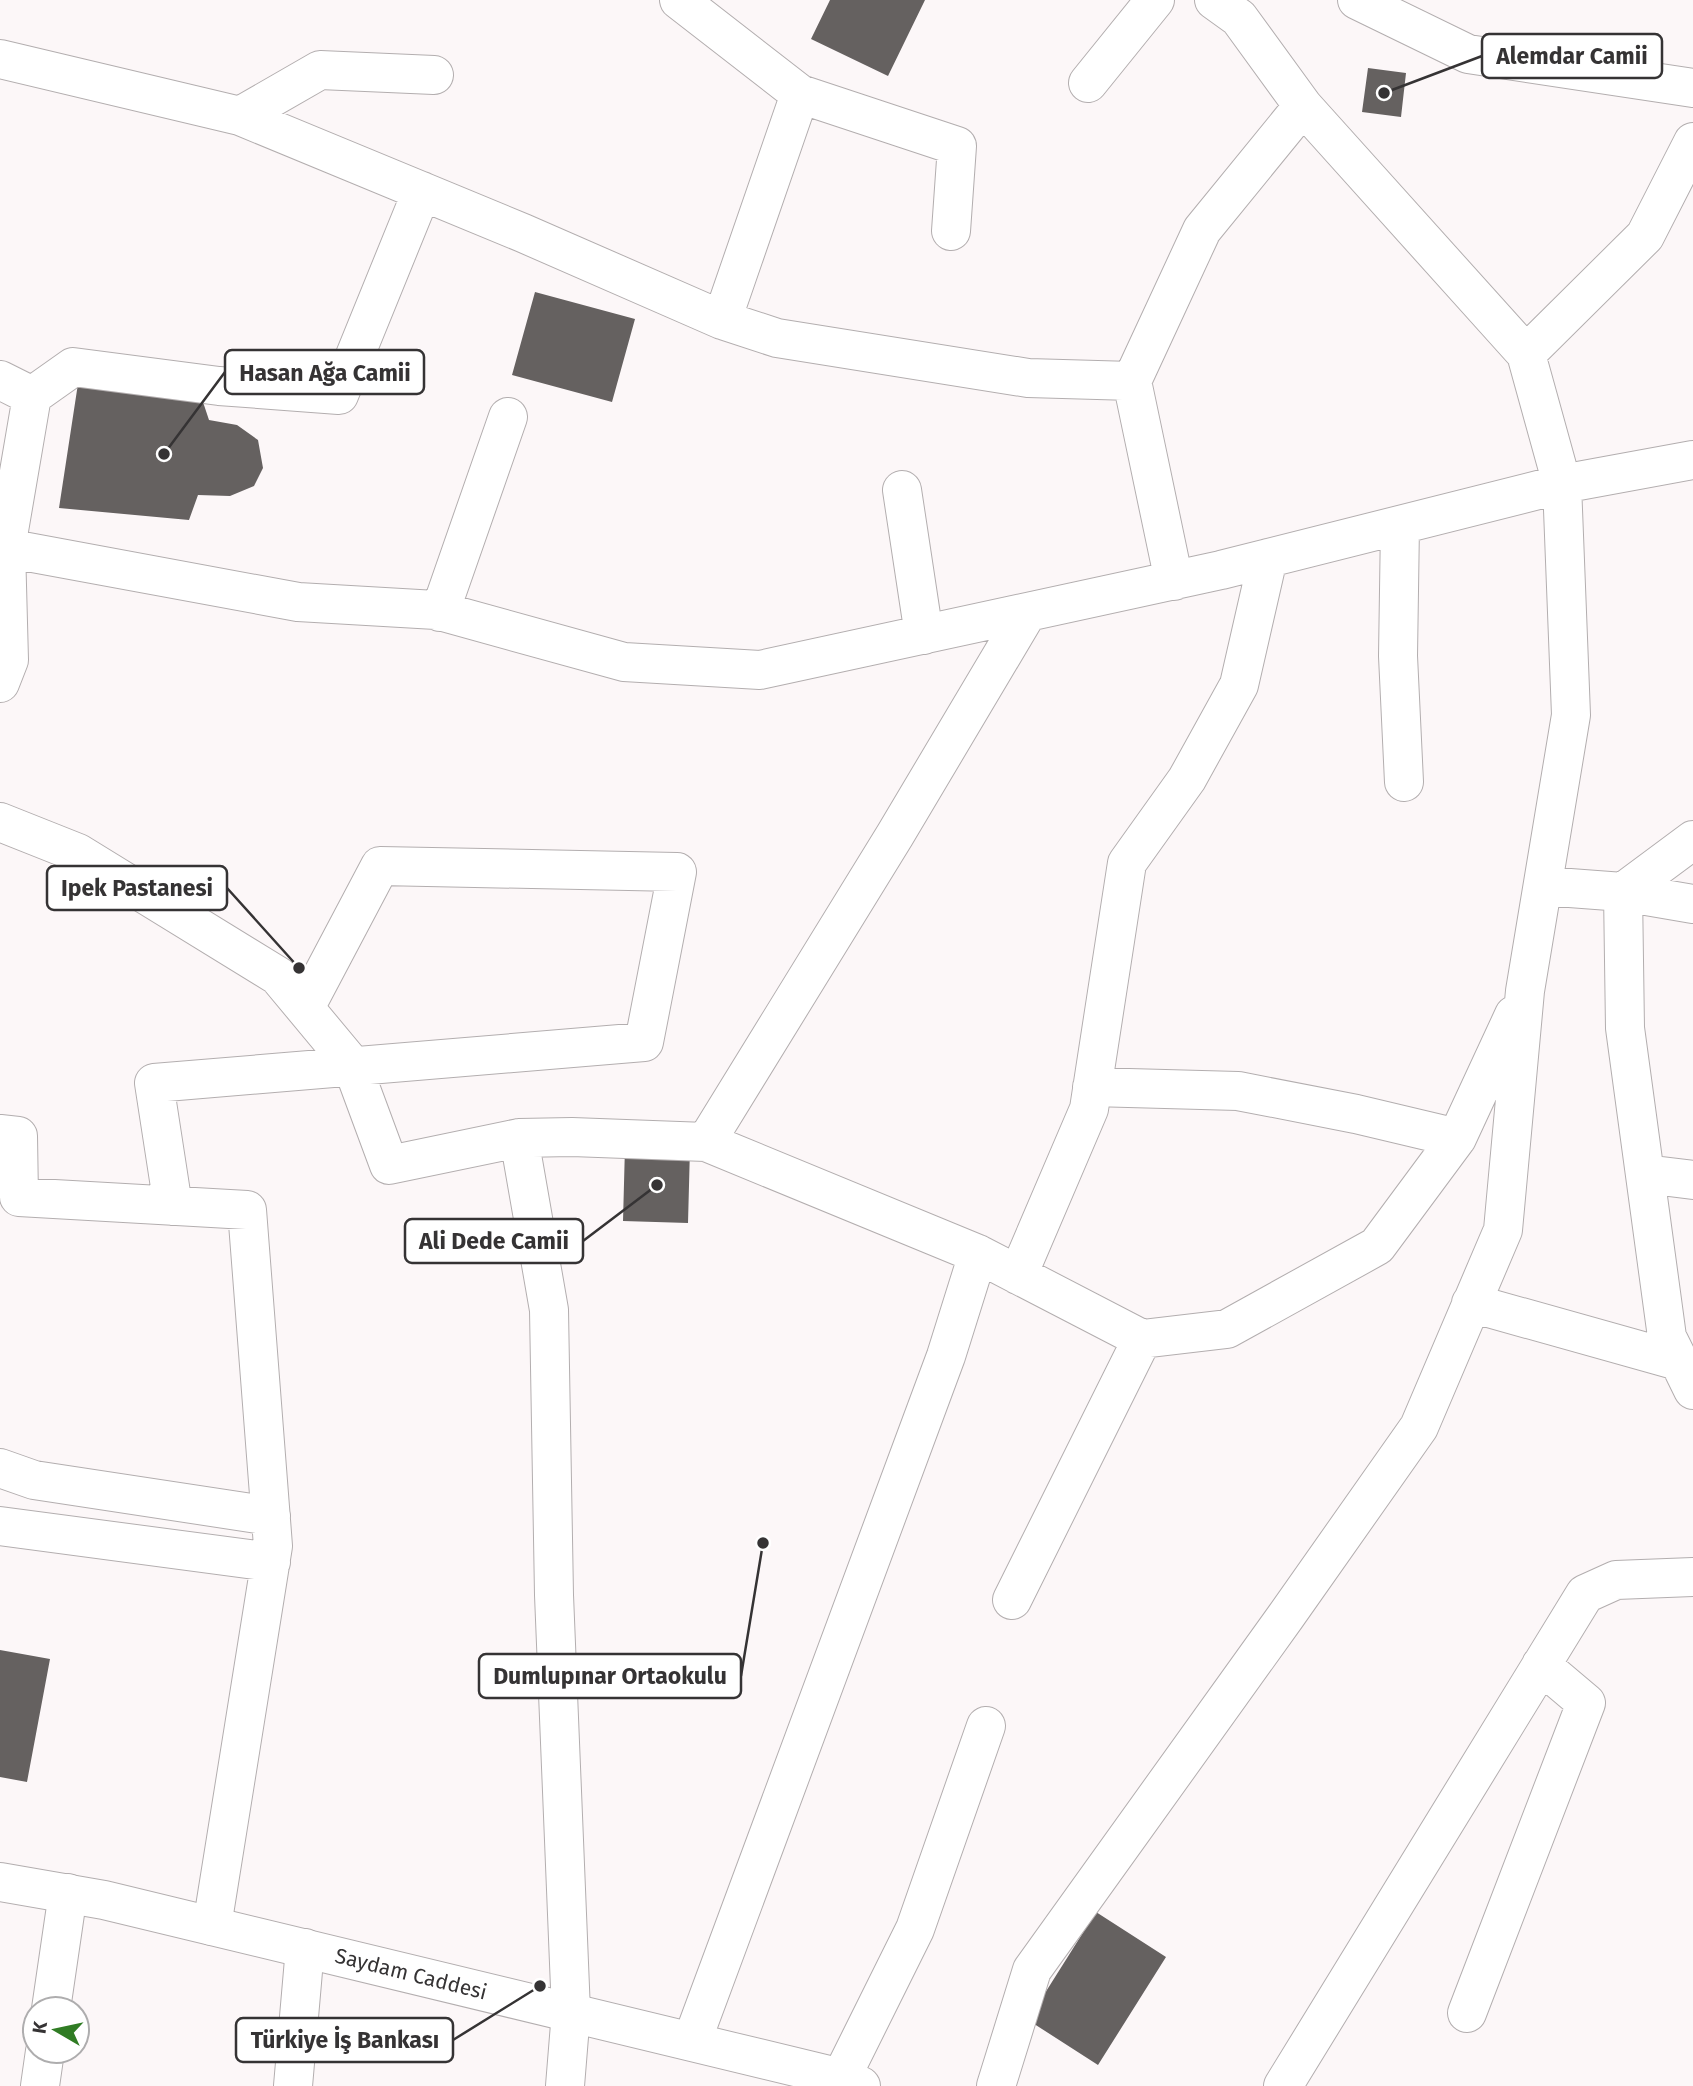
<svg xmlns="http://www.w3.org/2000/svg" width="1693" height="2086" viewBox="0 0 1693 2086" font-family="'Fira Sans',sans-serif">
<style>
.building{fill:#656160}
.lines{fill:none;stroke-linecap:round;stroke-linejoin:round}
.street-casing{stroke:#b3aeaf;stroke-width:40}
.secondary-casing{stroke:#b3aeaf;stroke-width:40}
.street{stroke:#fff;stroke-width:38}
.secondary{stroke:#fff;stroke-width:38}
.labels{text-anchor:middle;dominant-baseline:central;stroke-width:7;stroke-linejoin:round;paint-order:stroke}
.street-label{font-size:21px;fill:#353334;stroke:#fff}
.leader{fill:none;stroke:#353334;stroke-width:2.5}
.callout-dot{fill:#353334;stroke:#fff;stroke-width:2.5}
.callout{fill:#fff;stroke:#353334;stroke-width:2.5}
.callout-label{font-size:23px;text-anchor:middle;font-weight:bold;fill:#353334}
</style>
<rect width="100%" height="100%" fill="#fcf7f8"/>
<path class="building" d="M830,0H925L888,76L811,39Z
M1368,68L1406,73L1401,117L1362,112Z
M535,292L635,319L612,402L512,375Z
M79,377L199,390L209,420L237,425L258,440L263,468L254,486L230,496L198,495L189,520L59,508Z
M625,1146L690,1148L688,1223L623,1221Z
M0,1650L50,1659L27,1782L0,1777Z
M1096,1912L1166,1957L1098,2065L1028,2020Z"/>
<g class="lines">
<g class="street-casing">
<path id="street" d="M679,0L800,94L722,320
M1357,0L1468,54L1693,88
M0,59L240,116L523,233L722,320L777,338L1028,378L1132,381
M1088,83L1155,0
M800,94L957,146L951,231
M240,116L320,70L434,75
M1526,354L1645,236L1693,142
M0,380L32,396
M902,490L924,635
M1400,525L1398,656L1404,782
M6,548L298,602L436,610L624,662L760,670L1221,570L1562,484L1693,460
M1174,581L1132,381L1202,230L1303,106
M440,612L508,417
M0,683L9,660L6,548L32,396L73,367L219,386L339,395L422,191
M0,822L78,853L278,976L352,1065L389,1165L519,1138L572,1137L706,1142L978,1254L1142,1339L1227,1329L1377,1246L1457,1138L1514,1015
M1543,886L1623,892L1625,1028L1667,1337L1693,1390
M1623,892L1693,840
M1623,892L1693,904
M1092,1087L1238,1091L1356,1114L1457,1138
M0,1134L18,1136L19,1197L247,1210L273,1546L212,1926
M519,1138L549,1310L554,1595L571,2012L565,2086
M706,1142L895,835L1027,613
M1645,1174L1693,1180
M173,1206L154,1083L644,1042L677,872L380,866L305,1008
M1018,1275L1089,1109L1127,863L1187,779L1239,685L1268,558
M1471,1303L1678,1361
M0,1468L34,1480L271,1516
M0,1526L271,1562
M1012,1600L1142,1339
M51,2009L68,1893
M1467,2013L1586,1703L1541,1665
M692,2041L946,1356L978,1254
M841,2078L915,1929L986,1726
M40,2086L45,2051
M293,2086L305,1948
M996,2086L1032,1970L1286,1616L1419,1427L1503,1230L1525,991L1571,715L1562,484L1526,354L1303,106L1239,18L1214,0
M1283,2086L1585,1594L1616,1580L1693,1577"/>
</g>
<g class="secondary-casing">
<path id="secondary" d="M0,1882L104,1900L841,2078L861,2086"/>
</g>
<use href="#street" class="street"/>
<use href="#secondary" class="secondary"/>
</g>
<g class="labels">
<g class="street-label">
<text transform="translate(411 1974) rotate(14)">Saydam Caddesi</text>
</g>
</g>
<path class="leader" d="M1384 93L1482 56M164 454L225 372M299 968L227 888M657 1185L583 1241M763 1543L741 1676M540 1986L453 2040"/>
<g class="callout-dot">
<circle cx="1384" cy="93" r="7"/>
<circle cx="164" cy="454" r="7"/>
<circle cx="299" cy="968" r="7"/>
<circle cx="657" cy="1185" r="7"/>
<circle cx="763" cy="1543" r="7"/>
<circle cx="540" cy="1986" r="7"/>
</g>
<g class="callout">
<rect x="1482" y="34" width="180" height="44" rx="7"/>
<rect x="225" y="350" width="199" height="44" rx="7"/>
<rect x="47" y="866" width="180" height="44" rx="7"/>
<rect x="405" y="1219" width="178" height="44" rx="7"/>
<rect x="479" y="1654" width="262" height="44" rx="7"/>
<rect x="236" y="2018" width="217" height="44" rx="7"/>
</g>
<g class="callout-label">
<text x="1572" y="64">Alemdar Camii</text>
<text x="325" y="381">Hasan Ağa Camii</text>
<text x="137" y="896">Ipek Pastanesi</text>
<text x="494" y="1249">Ali Dede Camii</text>
<text x="610" y="1684">Dumlupınar Ortaokulu</text>
<text x="345" y="2048">Türkiye İş Bankası</text>
</g>
<g transform="translate(56 2030) rotate(279)"><circle r="33" fill="#ffffff" stroke="#aeadae" stroke-width="2"/>
<path d="M0-5L12 26L0 18L-12 26Z" fill="#307c24"/>
<text y="-10" font-size="19" font-weight="bold" text-anchor="middle" fill="#353334">K</text>
</g>
</svg>
